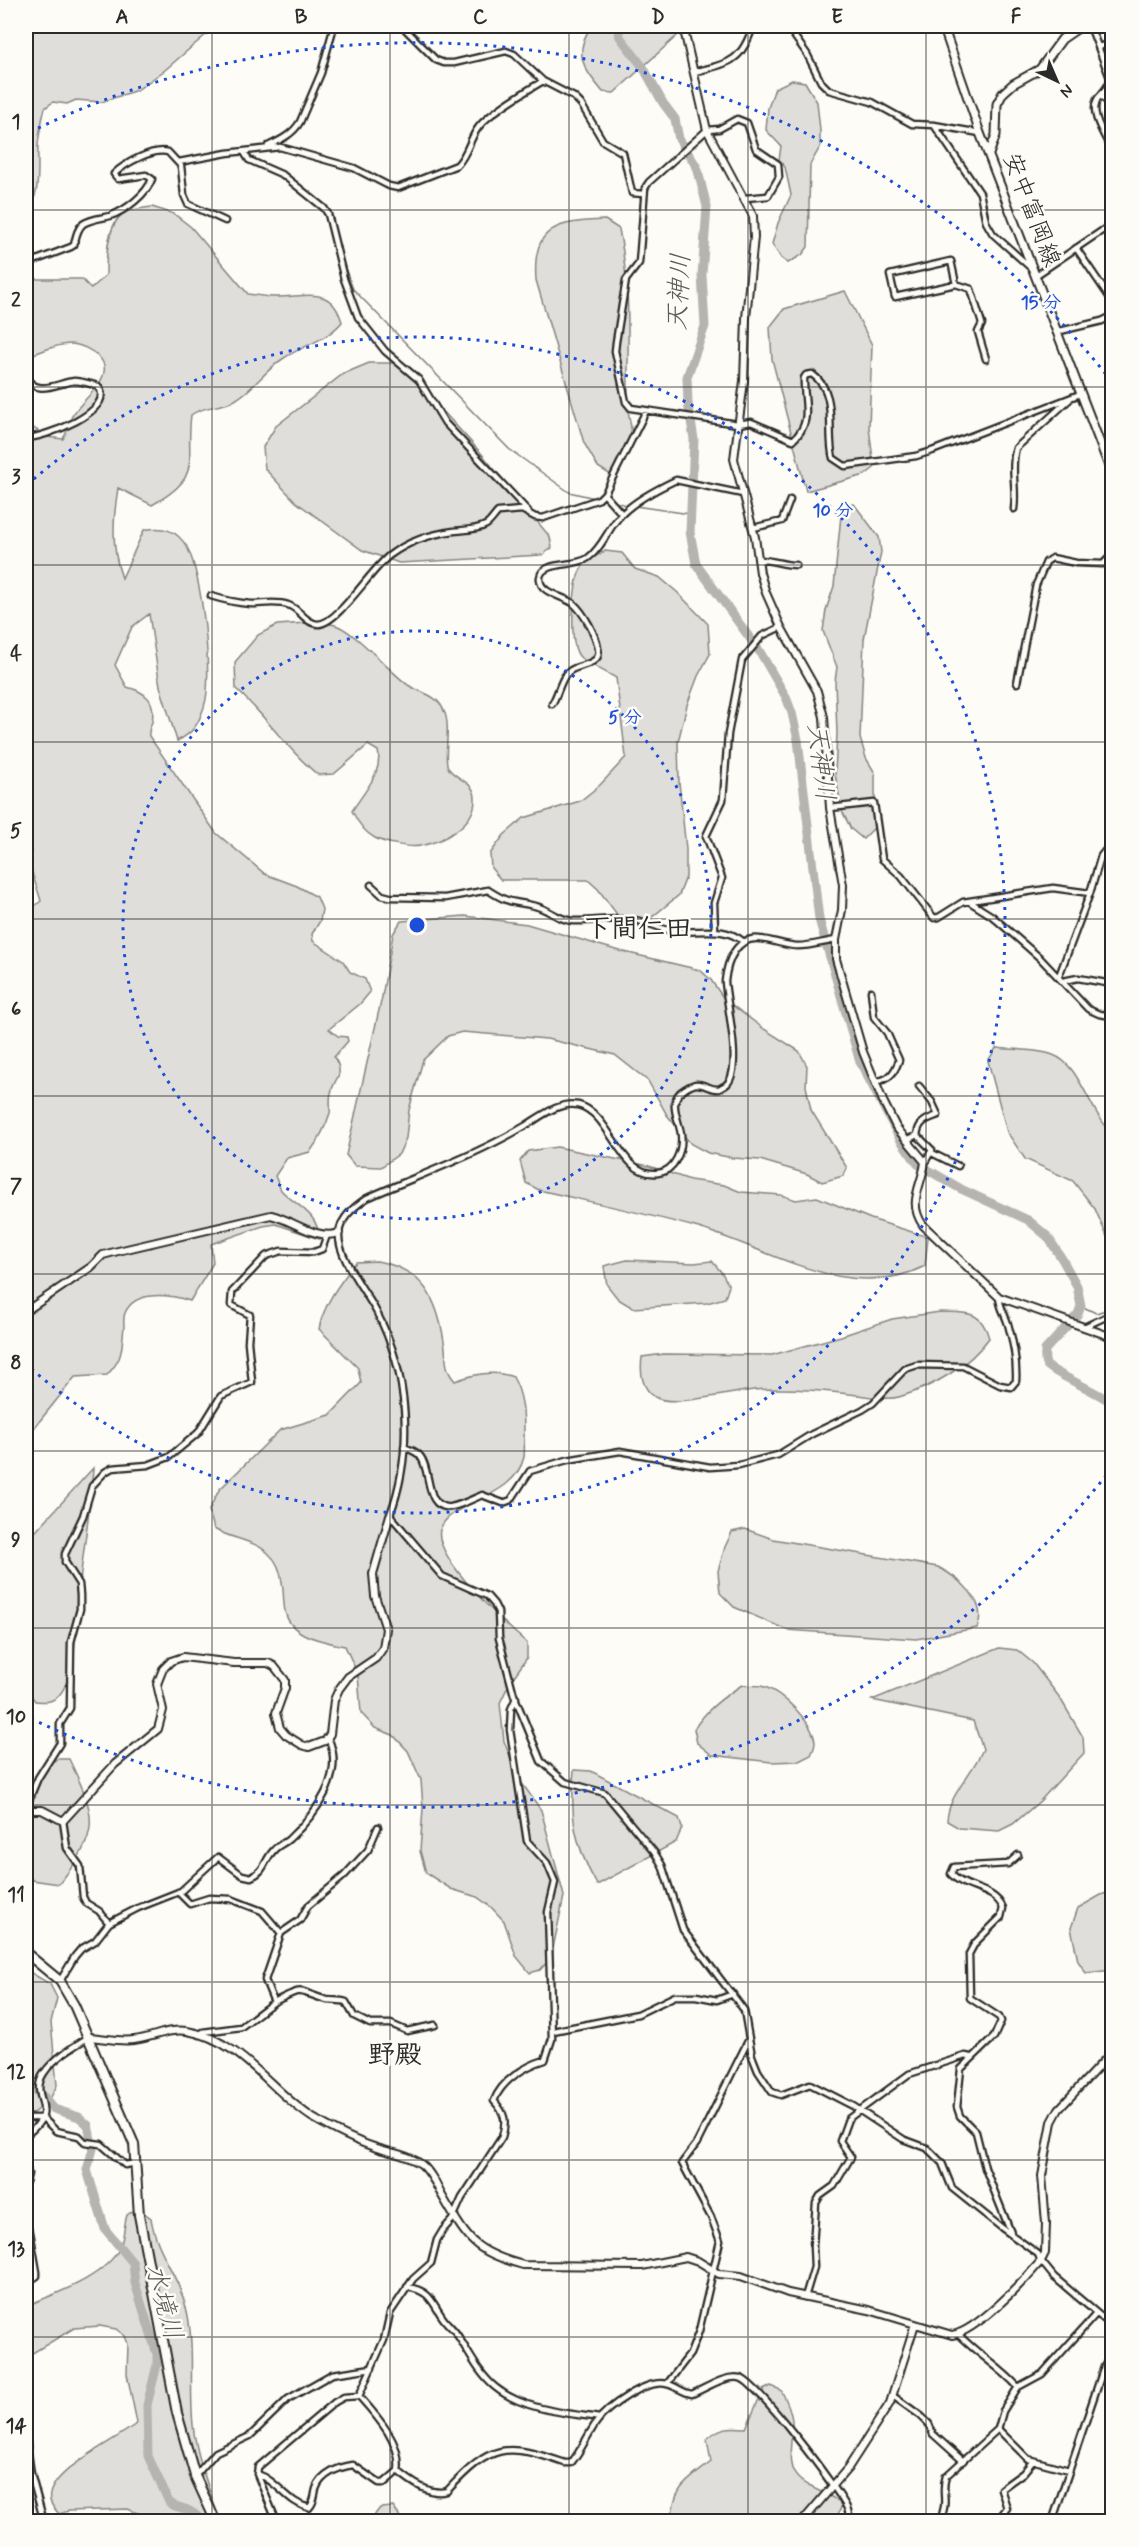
<svg xmlns="http://www.w3.org/2000/svg" width="1138" height="2547" viewBox="0 0 1138 2547" font-family="Mynerve,'Klee One',sans-serif">
<style>
.green{fill:#dfdeda;stroke:#858482;stroke-width:1.5}
.lines{fill:none;stroke-linecap:round;stroke-linejoin:round}
.stream{stroke:#7e7d7b;stroke-width:1.5}
.river{stroke:#b5b4b1;stroke-width:9}
.minor-casing{stroke:#2b2b2b;stroke-width:9}
.tertiary-casing{stroke:#2b2b2b;stroke-width:10}
.secondary-casing{stroke:#2b2b2b;stroke-width:11}
.primary-casing{stroke:#2b2b2b;stroke-width:12}
.minor{stroke:#fdfcf7;stroke-width:4.5}
.tertiary{stroke:#fdfcf7;stroke-width:6}
.secondary{stroke:#fdfcf7;stroke-width:7}
.primary{stroke:#fdfcf7;stroke-width:8}
.grid{fill:none;stroke:#2b2b2b;stroke-width:1.5;stroke-opacity:0.55}
.ring{fill:none;stroke:#1d4ed8;stroke-width:3;stroke-dasharray:3 6}
.labels{text-anchor:middle;dominant-baseline:central;stroke-width:5;stroke-linejoin:round;paint-order:stroke}
.street-label{font-size:24px;fill:#2b2b2b;stroke:#fdfcf7}
.water-label{font-size:26px;font-style:italic;fill:#5b5b5a;stroke:#fdfcf7}
.quarter-label{font-size:27px;font-weight:bold;fill:#2b2b2b;stroke:#fdfcf7}
.centre{fill:#1d4ed8;stroke:#fdfcf7;stroke-width:3}
.ring-label{font-size:18px;text-anchor:middle;font-weight:bold;fill:#1d4ed8;stroke:#fdfcf7;stroke-width:5;stroke-linejoin:round;paint-order:stroke}
.neatline{fill:none;stroke:#2b2b2b;stroke-width:2}
.grid-label{font-size:20px;text-anchor:middle;font-weight:bold;fill:#2b2b2b}
</style>
<rect width="100%" height="100%" fill="#fdfcf7"/>
<filter id="ink" filterUnits="userSpaceOnUse"><feTurbulence type="fractalNoise" baseFrequency=".0167" numOctaves="2"/><feDisplacementMap in="SourceGraphic" scale="12" xChannelSelector="R" yChannelSelector="G"/><feConvolveMatrix kernelMatrix="1 2 1 2 8 2 1 2 1" color-interpolation-filters="sRGB"/></filter>
<g filter="url(#ink)">
<path class="green" d="M26,26H216L165,70L137,90L102,102L76,100L67,104L53,102L45,108C42,120 39,133 38,145C37,168 42,195 26,212Z
M591,26H676L679,34L614,93L603,92C583,68 573,54 591,26Z
M792,80L805,82L817,102L820,130V147L810,165L808,247L802,255L788,263L781,258L772,244L778,223L791,195L785,167L779,160L781,146L766,130L768,108L775,88Z
M152,207L174,214L191,227L248,294C257,295 267,297 276,297C307,297 331,285 342,322C326,341 304,345 284,358C265,370 253,390 235,400C221,408 204,405 191,415C185,464 204,476 152,505L118,488C113,519 111,548 122,578L144,530C163,526 177,530 187,547C202,574 214,679 204,707C198,725 193,733 177,741L160,686L149,614L132,627L115,665L127,687C146,692 156,700 152,722C150,727 148,731 149,736L216,833L265,874L297,886L317,897L322,909L320,921L312,934L313,941L343,961L350,972L365,979L370,992L360,1004L329,1029L338,1036L347,1037L348,1041L334,1057C346,1076 334,1077 331,1093C329,1099 331,1106 330,1113C326,1126 318,1141 310,1152L287,1158L275,1176C277,1180 279,1186 281,1190C295,1206 319,1212 319,1239L276,1224L263,1226L211,1244L213,1263L190,1301C171,1295 135,1289 125,1313C123,1317 124,1324 124,1327C121,1351 124,1357 107,1375L75,1377L26,1438V913L41,901C37,886 27,866 31,851L26,840V820L31,808V799L26,785V423L47,437L63,439C68,431 68,426 71,418C78,401 119,377 99,357C92,350 80,344 70,344C54,344 41,353 26,356V279H82L91,289L106,275C106,256 107,219 128,211C135,209 144,208 152,207Z
M605,220L619,229C632,293 627,345 628,409C629,420 635,439 630,450C626,460 618,468 611,475L598,467L584,443L536,280C532,225 558,222 605,220Z
M845,291L872,345L869,427L874,468L865,475L806,491L772,359L770,327L784,309Z
M369,363H394L412,377L481,453L550,537L552,548L542,555L399,563L362,550L296,502L265,469L263,447L276,426L343,374Z
M854,504L879,537L881,552L864,639L860,738L866,758L875,773V827L863,839L851,829L842,811L835,774L837,733L835,681L837,667L823,631L826,610L834,586L842,505Z
M605,551L622,553L635,569L659,577L677,592L708,624L710,654L698,676L687,705L678,742L679,782L686,849V877L679,895L641,926L628,929L598,889L588,880H501L491,868L490,854L504,835L524,818L580,801L600,785L626,757L616,678C608,673 585,662 580,657C568,645 573,585 580,571C584,561 597,556 605,551Z
M306,623C315,624 329,622 338,626C357,634 388,670 408,685C421,693 438,695 444,711C452,727 442,760 449,769C457,780 475,782 475,798C476,825 442,842 420,846C409,848 385,843 375,838C365,833 357,821 352,811C363,793 383,773 378,751L368,745L334,774L318,775C287,750 266,716 236,689L235,662L258,635L277,625Z
M465,916L527,924L616,950L700,970L711,980L724,999L764,1029L799,1051L807,1066L806,1086L811,1110L847,1168L843,1176L822,1182L807,1174L760,1160L733,1158L708,1153L691,1144L667,1115L648,1081L615,1055L547,1039L462,1032L448,1036L423,1060L409,1110L406,1138L399,1154L381,1167L355,1166L346,1155L382,997L393,934L401,921Z
M996,1048C1013,1050 1038,1049 1053,1055C1081,1065 1089,1113 1112,1132V1248L1095,1209L1073,1181L1025,1159L1007,1132L988,1061Z
M557,1147L649,1166L690,1180L724,1185L741,1192L781,1195L796,1200L817,1197L871,1219L928,1237L925,1266C848,1305 768,1247 695,1227C643,1213 591,1202 539,1190L526,1183L520,1161L528,1151Z
M627,1260L694,1263L712,1261L722,1273L729,1286L725,1298L707,1303L633,1308L618,1299L607,1285L604,1266Z
M377,1261C422,1269 437,1297 444,1341C447,1356 443,1368 455,1381C473,1374 495,1370 513,1377C523,1395 524,1413 524,1434C524,1441 525,1450 524,1457C514,1501 449,1500 440,1530C433,1557 506,1625 527,1643V1658L510,1682L500,1703L504,1741L519,1779L541,1810L564,1896L551,1958L540,1970L530,1973L516,1956L504,1921L491,1907L477,1897L451,1889L426,1873L420,1851L423,1808L421,1780L408,1751L393,1735L375,1728L361,1713L358,1675L345,1646C323,1641 290,1637 285,1611C283,1602 284,1592 282,1583C281,1572 277,1561 269,1554C255,1540 231,1539 214,1529L209,1510L219,1490L280,1430L330,1415L361,1383L358,1368L319,1329C324,1303 340,1283 356,1262Z
M940,1312C966,1313 981,1309 989,1338C969,1366 933,1387 899,1397C885,1401 864,1395 849,1394C818,1390 786,1387 754,1390C731,1392 672,1408 655,1397C641,1388 640,1372 642,1357L664,1354L772,1355L841,1336L892,1319Z
M93,1468C91,1504 85,1538 81,1573C78,1601 77,1674 60,1694C53,1703 45,1702 35,1701L26,1688L27,1541Z
M745,1529L773,1539L938,1567C959,1578 989,1602 977,1628L916,1639L787,1630L734,1607L720,1593L718,1571L725,1547L732,1532Z
M999,1648L1017,1650L1033,1663L1060,1698L1083,1737L1084,1753L1040,1801L1013,1824L999,1831L959,1828L947,1821C948,1795 973,1773 983,1749L973,1721L872,1700Z
M742,1685C748,1686 755,1685 761,1686C780,1690 813,1722 815,1742C815,1746 813,1751 811,1755L799,1761L771,1762L712,1755L697,1743L694,1729C707,1709 722,1698 742,1685Z
M57,1759H69C97,1817 101,1832 59,1884L32,1880L26,1870V1842L33,1800L44,1768Z
M574,1770L591,1771L679,1818L682,1828L676,1842L597,1885C574,1844 570,1817 574,1770Z
M1112,1891V1970L1086,1973L1078,1961L1071,1928L1078,1908L1101,1895Z
M26,1970L50,1984L57,1998L51,2022L57,2085L49,2101L26,2118Z
M133,2211H141L151,2218C156,2252 179,2275 187,2311C195,2348 189,2386 193,2425C196,2455 210,2492 220,2521H151L140,2514L128,2509L69,2511L59,2514C54,2508 48,2502 50,2494C55,2468 117,2440 137,2423L127,2374L128,2344L125,2336L116,2329L100,2326L74,2328L26,2357V2306C54,2294 106,2277 120,2247C124,2238 124,2224 127,2215Z
M771,2386L781,2390C786,2399 791,2410 792,2420C793,2435 787,2458 793,2471C802,2490 831,2491 842,2505L837,2517L831,2521L671,2522C674,2486 685,2483 711,2462L707,2439C720,2426 729,2427 746,2428L763,2390Z
M393,2507L403,2521H370L380,2508Z"/>
<g class="lines">
<path class="stream" d="M342,260L353,289L509,449L569,492L595,498
M615,502L631,506
M635,506L690,514
M1081,1306L1096,1313L1112,1308"/>
<path class="river" d="M617,26L620,37L643,67L663,103L675,119L679,139L697,167L707,207L702,275L705,326L687,377L688,403L694,439L690,532L696,564L760,652L786,697L792,713L798,740L819,919L860,1062L900,1139L918,1164L961,1189L1028,1220L1048,1237L1062,1259L1077,1286L1081,1306L1078,1314L1045,1350C1045,1354 1044,1360 1046,1364C1049,1371 1100,1393 1112,1403
M26,2021V2038
M26,2083L44,2097L54,2109L79,2117L88,2125L93,2149L87,2170L105,2229L133,2263L135,2283L157,2354V2365L147,2405L148,2456L169,2502C177,2510 186,2505 198,2517V2522"/>
<g class="minor-casing">
<path id="minor" d="M402,26L436,60L444,63H454L506,51L514,54L543,81L574,97L581,104L603,141L623,153L632,193L643,194
M787,26L807,54L821,82L829,90L872,102L912,124L934,125L980,133
M1061,26L1065,37
M1090,26L1110,78C1110,86 1103,92 1098,98C1088,113 1106,137 1112,151
M1099,47L1112,42
M694,72C729,63 741,63 753,26
M1101,96L1112,106
M934,125L980,193L986,222L993,234L1031,268
M268,146C281,140 293,134 300,122L321,73L334,26
M244,152L249,160L283,175L324,208L328,214L344,279L358,317L385,351L419,380L445,423L528,511
M179,162L227,153L280,147L354,168L389,186L398,188L457,165C468,154 469,140 478,128C488,113 526,91 543,81
M745,198L768,196L779,177L778,164L756,149L747,123L737,119L719,129L707,130L649,182L645,188L639,263L626,280L616,342L615,351L626,402L631,408L738,424L751,422L793,440C814,422 803,401 804,378L806,375L812,374C839,393 826,431 833,458L845,466L916,456L932,451L1080,394
M1076,248L1112,301
M26,264L71,247L74,245C76,237 77,229 83,224C90,219 102,218 110,216C125,211 147,194 152,179L146,175L118,179L114,174C125,163 153,148 168,152L181,166L184,195L188,204L225,221
M1035,276L1112,224
M956,284L951,261L890,275L895,297L956,284L971,289L982,324L978,332L986,359
M1056,332L1102,321L1112,316
M26,377C37,397 57,383 74,381C82,381 90,384 98,386C118,411 43,438 26,438
M604,494L622,514
M1014,509C1017,488 1010,468 1016,448L1070,399
M753,528L782,521L790,500
M758,560C771,559 782,565 796,565
M211,596C224,600 237,603 251,604C263,604 277,601 288,605C299,608 306,624 318,624C338,624 372,568 390,555C409,541 431,534 454,531C464,530 477,530 486,525C490,523 494,516 498,512L522,510L535,517L543,518L599,499L605,493L646,411
M1017,683L1036,585L1046,562L1052,558L1076,563L1103,564L1112,555
M552,704C559,693 561,674 573,669C583,664 602,664 598,648C596,635 584,613 574,604C565,596 538,594 540,577C542,561 576,567 588,558C604,546 608,527 622,514C635,501 659,488 676,480L743,494
M830,808L874,803L882,859L901,876L934,918L939,917L963,902L1053,888L1090,893
M371,885L382,895L390,897L445,898L488,890C511,905 511,900 535,906C549,909 558,920 573,921C593,922 613,917 633,920C647,921 659,929 673,931C699,934 722,924 744,942
M970,902L992,916L1040,958L1088,1009L1099,1014L1112,1016
M715,930L714,903L722,878L706,836L723,800L728,734L742,660L762,636L781,627
M836,940C823,942 810,946 798,946C785,946 773,940 760,939C736,936 727,962 725,981C726,1003 743,1068 727,1084C725,1086 722,1087 719,1089C711,1090 705,1084 697,1084C694,1084 688,1087 685,1089C666,1100 679,1119 681,1134C683,1150 675,1171 658,1173C619,1178 612,1113 578,1105C559,1101 540,1117 525,1126C475,1156 419,1175 367,1198C355,1206 341,1217 339,1233C337,1257 365,1290 376,1311C409,1373 414,1450 390,1515L442,1576L487,1596L494,1604L498,1612L499,1638L514,1695L541,1761L565,1782L605,1793L654,1852L662,1865L683,1930L744,2010L752,2056L758,2071L772,2092L781,2095L810,2084L853,2106L903,2139L927,2148L942,2163L952,2188L1002,2228L1038,2254L1041,2261L1054,2277L1112,2326
M1059,976L1090,893L1101,856L1112,842
M1063,981L1078,978L1112,984
M871,991L874,1017L887,1033L899,1060C895,1072 889,1081 875,1081
M917,1135L932,1150L925,1162
M907,1140L917,1135C919,1121 926,1120 938,1115L932,1102L919,1086
M932,1153L958,1166
M1084,1327L1112,1314
M404,1447C410,1450 416,1451 420,1456C432,1470 424,1510 451,1507C461,1505 473,1499 482,1495L503,1503L511,1500L530,1471L567,1460L620,1451L710,1467L739,1465L778,1455L812,1434L862,1410L873,1403L905,1369L917,1365L963,1366L1000,1385L1011,1387L1016,1381C1017,1363 1013,1341 1008,1324C1005,1314 1000,1308 999,1297
M26,1807L38,1778L60,1743V1724L70,1708L71,1642L80,1609V1595L79,1584L65,1562V1554L83,1516L92,1486L105,1472L112,1468L148,1465L169,1457L198,1433L221,1396L252,1382L248,1342L250,1315L231,1305L232,1292L266,1256L281,1251L314,1252L322,1249L327,1235
M63,1821L67,1848L80,1866L83,1897L86,1903L99,1911L109,1923
M178,1892L190,1904L209,1898L231,1899L262,1911L281,1933L265,1980L274,2002L241,2027L203,2032L200,2035
M281,1933L300,1920L308,1906L344,1876L368,1850L378,1827
M60,1981L75,1956L81,1949L95,1941L109,1923L138,1908L181,1891L218,1857L242,1875L251,1877C266,1871 264,1860 274,1850C278,1845 285,1843 289,1839C315,1815 346,1775 328,1738
M274,2002C306,1986 296,1991 327,2000C334,2001 340,2000 346,2002L354,2016L370,2024H391L407,2031L435,2025
M553,2031L638,2014L675,1996H696L717,2000L733,1994
M26,2118H43L56,2131L79,2136L85,2142L101,2144L125,2165L136,2163
M26,2135C63,2108 27,2099 44,2073C54,2058 74,2046 89,2037
M26,2165L28,2174L26,2182
M26,2225L30,2232L37,2272V2276L26,2283
M1011,2233L985,2168L976,2132L960,2116L957,2107L961,2069L994,2037L1001,2021L999,2017L970,1998L969,1954L975,1943L1001,1917L1003,1908C994,1887 965,1890 951,1874L954,1867L1008,1864L1018,1855
M407,2287C431,2291 431,2301 443,2318C447,2324 454,2329 458,2336C469,2353 479,2374 495,2387C523,2410 566,2413 600,2418
M805,2297L814,2267L813,2246L816,2203L820,2196L834,2186L851,2157L840,2141L848,2119L909,2074L965,2056L971,2057
M958,2334C977,2354 1000,2367 1018,2387
M667,2384L690,2354L699,2331L720,2241L711,2217L682,2163L697,2143L748,2041
M359,2396L384,2340L390,2313L413,2279L431,2263L437,2240L443,2230L452,2220L462,2198L502,2137C507,2121 505,2113 494,2101C501,2081 525,2066 545,2060L552,2039L548,1912L555,1882L547,1863L527,1841L510,1730L511,1709L516,1698
M893,2396L921,2416L929,2424L933,2434L963,2461
M998,2429L1028,2459L1069,2470
M26,2437L31,2474L44,2522
M398,2471C411,2482 430,2496 447,2491C491,2444 504,2442 565,2463H571C581,2451 587,2436 596,2423C607,2407 646,2379 667,2384C676,2386 683,2393 692,2394C707,2388 724,2375 740,2378C756,2381 839,2490 847,2508C849,2512 849,2517 850,2522
M257,2474C277,2480 288,2503 309,2508C315,2502 314,2496 316,2489C321,2474 339,2467 353,2465L379,2483H384L398,2471C403,2444 376,2415 359,2396L344,2397L335,2402L258,2467L257,2474L277,2522
M195,2476L216,2452L250,2436L288,2399L332,2374L372,2368
M939,2522C950,2500 940,2494 946,2476L998,2429L1003,2411L1018,2387L1042,2374L1096,2314
M996,2522L1007,2508L1001,2489L1023,2473L1033,2461
M1052,2522L1104,2367L1112,2353"/>
</g>
<g class="tertiary-casing">
<path id="tertiary" d="M683,26L707,130L753,216L754,237L746,318L744,381L734,459L755,537L760,573L766,593L781,627L817,691L824,717L830,808L843,885L842,910L836,940V959L863,1052L883,1101L896,1127L925,1162C922,1186 907,1202 923,1225L999,1297L1112,1337
M26,1311L91,1267L103,1255L118,1251L271,1215C293,1220 317,1241 339,1233
M26,1810H42L63,1821L115,1764L158,1729L163,1710L157,1684L163,1669L171,1661L183,1657L234,1663H268L274,1666L285,1680V1688L276,1713L280,1728L286,1735L302,1745L309,1747L325,1741L330,1734L334,1700L339,1689L348,1677L376,1658L383,1648L386,1629L375,1596L373,1574L390,1515
M89,2037C103,2038 120,2042 134,2040C153,2038 168,2028 187,2031C242,2040 270,2091 313,2118C332,2129 353,2140 374,2147C390,2153 407,2154 421,2164C430,2171 436,2184 441,2194C467,2238 471,2251 523,2265L642,2266L686,2257L698,2261L719,2274L741,2276L788,2293L869,2310L952,2335C976,2332 1025,2280 1041,2261L1045,2253L1046,2223L1042,2176L1052,2122L1059,2109L1112,2052
M802,2522L848,2468L890,2403L915,2324"/>
</g>
<g class="secondary-casing">
<path id="secondary" d="M943,26L980,133L1112,474
M989,154L996,135L997,104L1003,93L1013,84L1040,69L1062,39L1081,26"/>
</g>
<g class="primary-casing">
<path id="primary" d="M26,1953L60,1981L74,2005L134,2144L139,2215L177,2413L195,2476L216,2522"/>
</g>
<use href="#minor" class="minor"/>
<use href="#tertiary" class="tertiary"/>
<use href="#secondary" class="secondary"/>
<use href="#primary" class="primary"/>
</g>
</g>
<path class="grid" d="M212,26V2522M390,26V2522M569,26V2522M748,26V2522M926,26V2522M26,210H1112M26,387H1112M26,565H1112M26,742H1112M26,919H1112M26,1096H1112M26,1274H1112M26,1451H1112M26,1628H1112M26,1805H1112M26,1982H1112M26,2160H1112M26,2337H1112"/>
<g class="ring">
<circle cx="417" cy="925" r="294"/>
<path d="M27 485A588 588 0 1 1 27 1365"/>
<path d="M1112 1468A882 882 0 0 1 30 1718M30 132A882 882 0 0 1 1112 382"/>
</g>
<g class="labels">
<g class="street-label">
<text transform="translate(1031 210) rotate(69)">安中富岡線</text>
</g>
<g class="water-label">
<text transform="translate(680 292) rotate(-87)">天神川</text>
<text transform="translate(820 762) rotate(83)">天神川</text>
<text transform="translate(163 2302) rotate(75)">水境川</text>
</g>
<g class="quarter-label">
<text x="638" y="929">下間仁田</text>
<text x="395" y="2055">野殿</text>
</g>
</g>
<circle cx="417" cy="925" r="9" class="centre"/>
<g class="ring-label">
<text x="1041" y="308">15 分</text>
<text x="833" y="516">10 分</text>
<text x="625" y="723">5 分</text>
</g>
<rect width="1138" height="2547" fill="none" stroke="#fdfcf7" stroke-width="66"/>
<g transform="translate(1057 81) rotate(136)" stroke="#fdfcf7" stroke-width="4.5" paint-order="stroke">
<path d="M0-4.5L10 22L0 15L-10 22Z" fill="#2b2b2b"/>
<text y="-9" font-size="16" font-weight="bold" text-anchor="middle" fill="#2b2b2b">N</text>
</g>
<rect x="33" y="33" width="1072" height="2481" class="neatline"/>
<g class="grid-label">
<text x="122" y="23">A</text>
<text x="301" y="23">B</text>
<text x="480" y="23">C</text>
<text x="658" y="23">D</text>
<text x="837" y="23">E</text>
<text x="1016" y="23">F</text>
<text x="16" y="128">1</text>
<text x="16" y="306">2</text>
<text x="16" y="483">3</text>
<text x="16" y="660">4</text>
<text x="16" y="837">5</text>
<text x="16" y="1015">6</text>
<text x="16" y="1192">7</text>
<text x="16" y="1369">8</text>
<text x="16" y="1546">9</text>
<text x="16" y="1723">10</text>
<text x="16" y="1901">11</text>
<text x="16" y="2078">12</text>
<text x="16" y="2255">13</text>
<text x="16" y="2432">14</text>
</g>
</svg>
